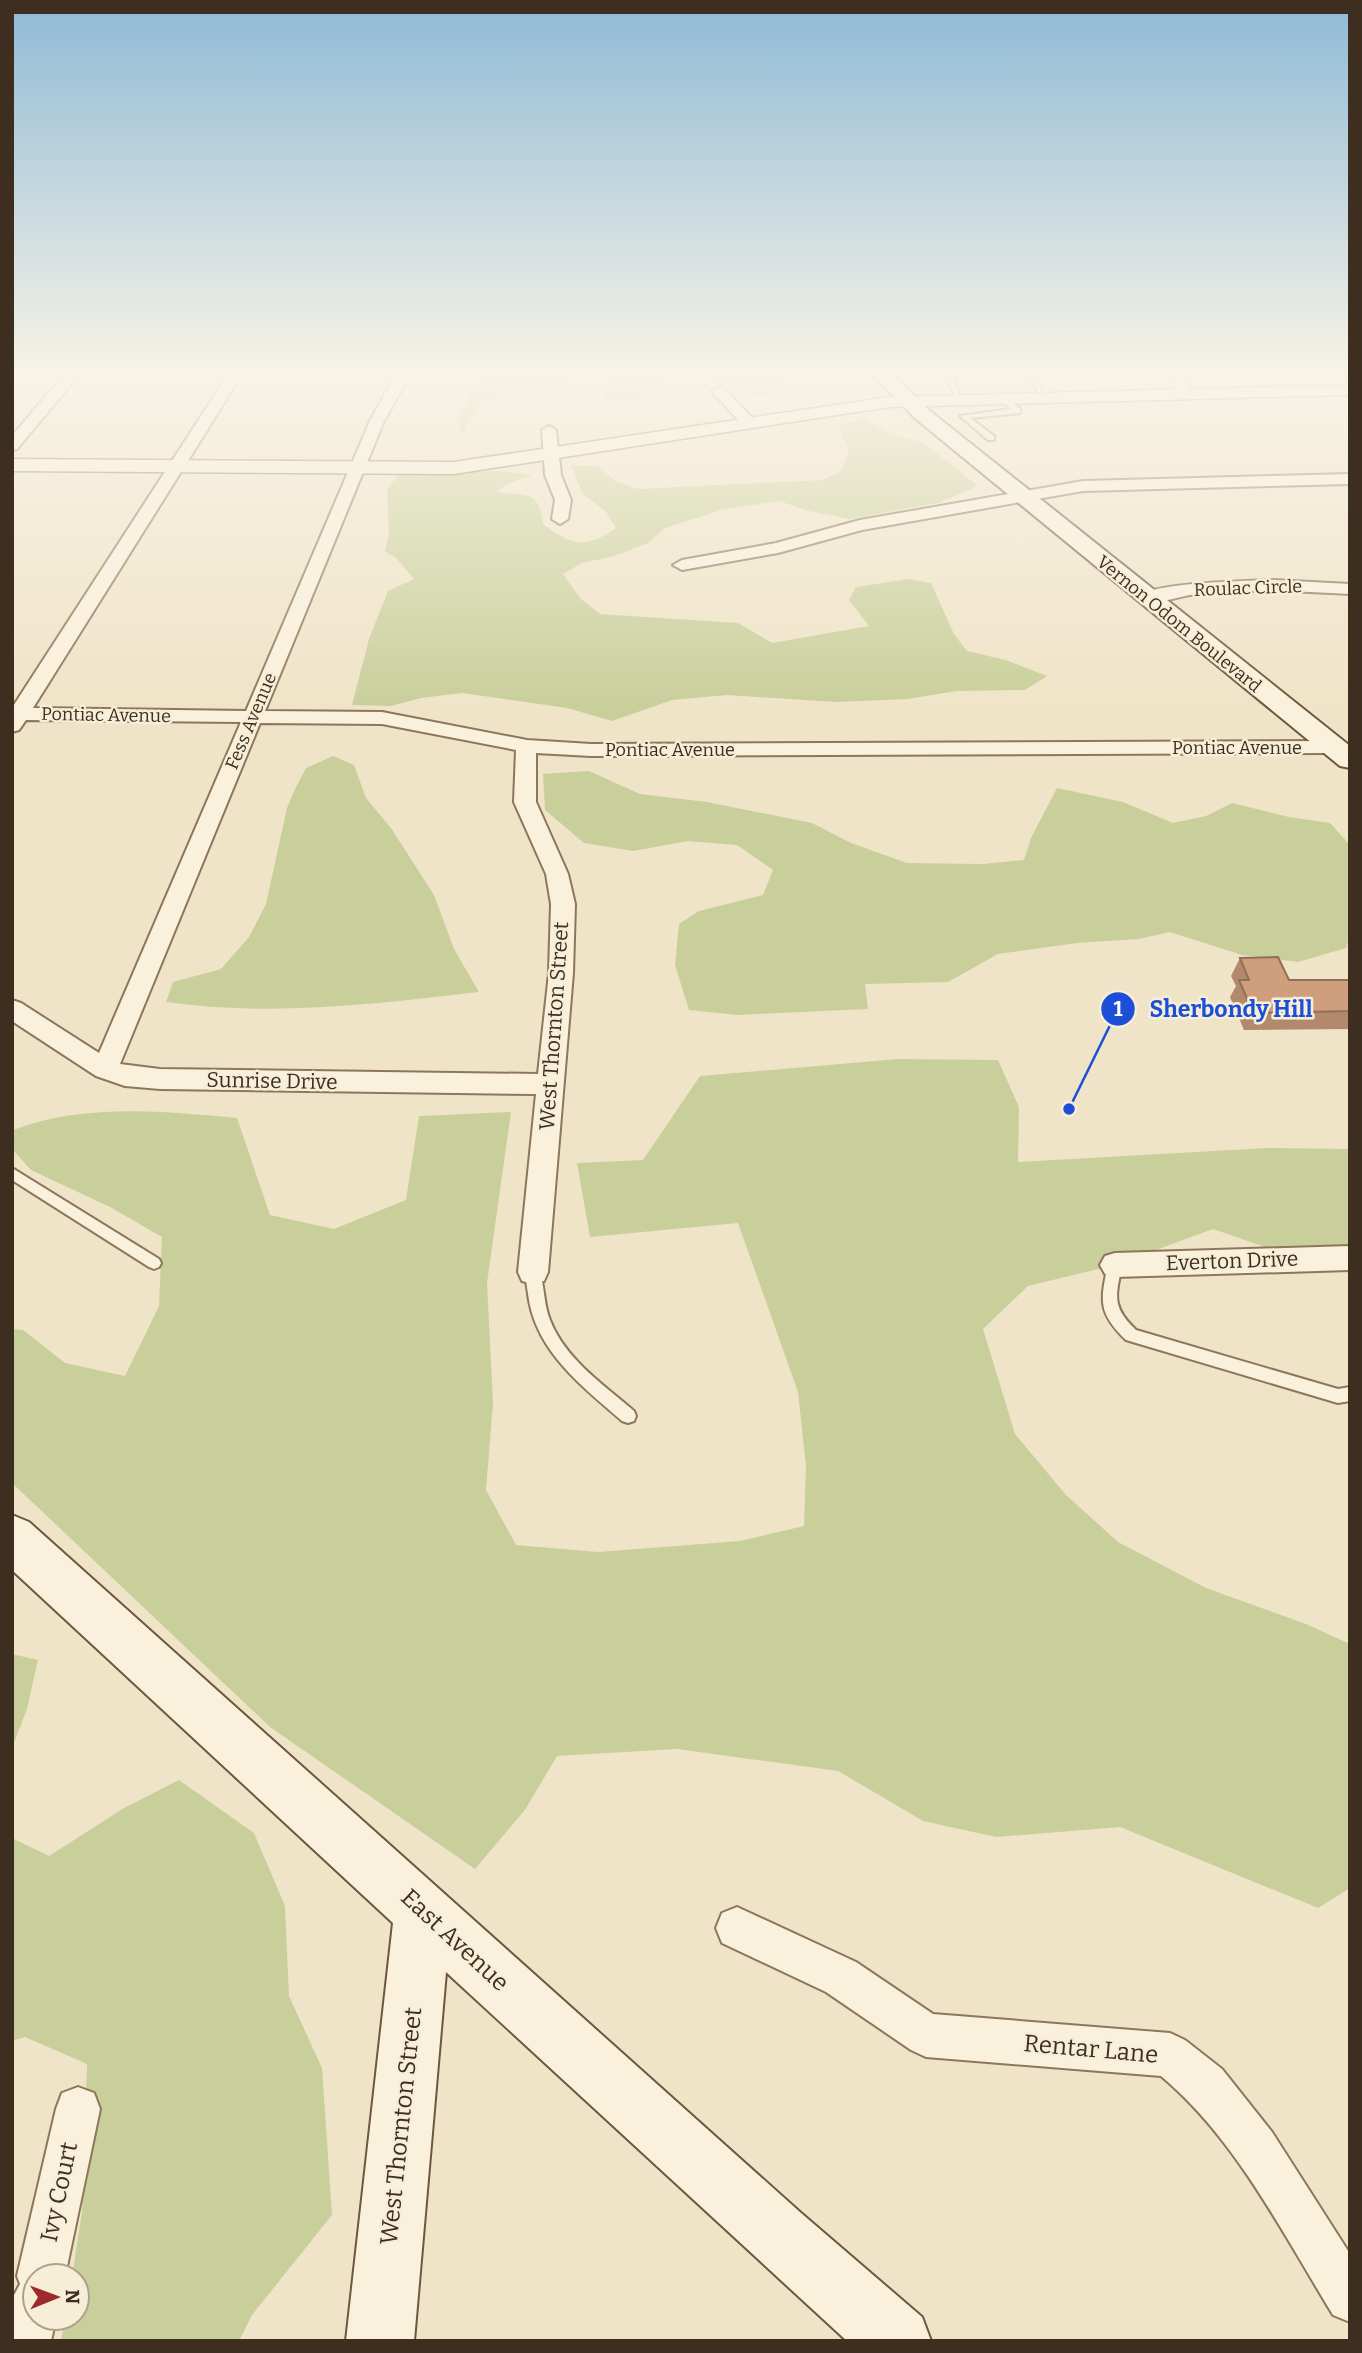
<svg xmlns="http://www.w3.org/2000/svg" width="1362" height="2353" viewBox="0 0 1362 2353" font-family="Bitter,serif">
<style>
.green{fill:#c9cf9b}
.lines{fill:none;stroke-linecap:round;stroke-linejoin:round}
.service-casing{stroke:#8d765c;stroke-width:4}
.minor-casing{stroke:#8d765c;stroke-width:4}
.tertiary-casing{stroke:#8d765c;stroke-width:3}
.secondary-casing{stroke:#6f573f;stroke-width:4}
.service{fill:#faf1dc;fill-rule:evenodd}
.minor{fill:#faf1dc;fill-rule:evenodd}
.tertiary{fill:#faf1dc;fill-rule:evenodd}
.secondary{fill:#faf1dc;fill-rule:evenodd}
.wall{fill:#b2896c}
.building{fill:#cf9f7d;stroke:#916f58;stroke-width:2}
.labels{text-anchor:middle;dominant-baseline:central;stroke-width:5;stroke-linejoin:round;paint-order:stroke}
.far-street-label{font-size:18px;fill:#3d2e20;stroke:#f7eed8}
.street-label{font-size:21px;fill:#3d2e20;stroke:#f7eed8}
.near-street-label{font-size:24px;fill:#3d2e20;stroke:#f7eed8}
.leader{fill:none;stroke:#1d4ed8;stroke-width:2.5}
.callout-dot{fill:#1d4ed8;stroke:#f7eed8;stroke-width:2.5}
.mark-label{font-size:21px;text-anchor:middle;font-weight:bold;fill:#fff}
.callout-label{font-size:23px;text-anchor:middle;font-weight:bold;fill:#1d4ed8;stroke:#f7eed8;stroke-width:5;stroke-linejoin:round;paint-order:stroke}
</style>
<rect width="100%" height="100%" fill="#f0e4c8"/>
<path class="green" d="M478,376H583C555,398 510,383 482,404C473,410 466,427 461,437L459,419Z
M611,376H672L662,388L624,403L604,398Z
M702,376H788L792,388L767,396L739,394Z
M863,419L892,434L923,442L978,486L938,503L850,519L809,511L779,501L721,510L665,528L648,543L614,556L582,563L563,574L580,598L600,614L738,623L772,643L869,626L849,600L856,587L909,579L931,583L954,634L967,651L1006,660L1047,676L1025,690L956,691L908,699L836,702L727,695L672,700L612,721L567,708L462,693L421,698L391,706L352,705L369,639L388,591L414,579L395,557L385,552L389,532L387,490L399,473L500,471L533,475L509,483L496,492C527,496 539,489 543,524C571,546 587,549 616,528L606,512L582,493L571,465L597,466L617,482L639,489L822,480L841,471L849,450L838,425Z
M333,756L354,765L366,798L391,828L434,895L454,949L479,992C375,1004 270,1017 166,1002L173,982L221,969L249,937L266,904L287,808L295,789L306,768Z
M589,771L640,794L707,802L812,823L851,843L907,863L983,864L1024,860L1031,838L1057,788L1123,802L1173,823L1206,816L1232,803L1289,817L1330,823L1350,845V935L1346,948L1298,962L1242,955L1170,932L1139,939L1077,943L998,954L948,982L865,984L868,1009L737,1015L689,1010L675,965L679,924L699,911L763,895L773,870L737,845L688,841L633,851L584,843L545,810L543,774Z
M898,1059L998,1060L1019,1107L1018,1162L1267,1148L1350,1149V1258L1299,1259L1213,1229L1115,1265L1028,1286L983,1329L1015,1434L1066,1495L1118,1542L1206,1588L1306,1624L1350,1644V1888L1318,1908L1120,1827L996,1837L923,1821L838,1771L677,1749L557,1756L525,1810L475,1869L270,1727L12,1483V1329L23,1330L65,1363L125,1376L159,1306L162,1237L110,1207L31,1170L12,1149L13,1130C83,1103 163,1111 237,1118L270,1215L334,1229L406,1200L419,1116L511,1112L487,1283L493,1403L486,1490L516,1545L598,1552L740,1541L804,1526L806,1466L798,1392L738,1223L590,1237L577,1163L643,1160L700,1076Z
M12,1654L38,1660L27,1709L12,1748Z
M179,1780L254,1833L285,1906L289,1996L322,2068L332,2215L252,2315L239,2341H61L65,2318H77V2276H72L82,2212L87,2064L25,2037L12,2041V1838L49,1856L124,1808Z"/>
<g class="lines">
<g class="service-casing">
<path id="service" d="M946,376H953L961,399L955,398Z
M1030,376H1037L1044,397H1040Z
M1345,376H1350V384Z
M1003,395L1020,409V413L970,418L994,436V440H988L960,416L1011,409L999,397Z
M12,1168L159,1259L161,1263L159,1267L154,1269L149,1267L12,1180Z
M1115,1259L1120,1261L1122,1265C1116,1296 1111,1306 1136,1330L1338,1389L1350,1387V1401L1338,1403L1126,1340C1098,1313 1100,1301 1108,1265L1110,1261Z
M533,1266L538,1268C545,1283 543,1303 550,1320C565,1359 604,1385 634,1411L636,1416L634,1421L628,1423L622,1421C582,1386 535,1351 528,1294C527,1285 524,1276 528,1268Z"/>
</g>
<g class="minor-casing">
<path id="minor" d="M63,376H78L17,449L12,450V436Z
M227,376H241L33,708L246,711L370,421L395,376H409L384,421L265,711L382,712L527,740L591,744L1331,741L1338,743L1341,747L1338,751L1331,753L591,756L536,753V802L568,874L575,904L573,973L548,1272L544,1281L533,1284L522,1281L518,1272L536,1094L160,1089L125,1086L96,1076L12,1021V1000L21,1003L99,1053L241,722L26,720L19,730L12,732V708ZM260,723L382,724L516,750L514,802L546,874L551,904L549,973L538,1074L160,1069L120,1064Z
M1169,376H1183L1193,392L1191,395H1181Z
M719,387L724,388L755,421L757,424L755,427H745L714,394L712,391Z
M549,426L556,430L561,475L571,500L568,519L560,524L552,519L555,500L545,475L542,430Z
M1350,474V484L1083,491L862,530L778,553L682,570L673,565L682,560L776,543L860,520L1083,481Z
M1274,580L1350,584V594C1297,591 1243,588 1190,595C1177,597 1148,608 1138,597C1152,582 1250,581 1274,580Z
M1350,1246V1270L1115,1277L1105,1274L1100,1265L1105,1256L1115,1253Z
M737,1907L856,1962L933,2014L1170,2033L1185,2040L1222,2069L1272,2132L1350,2254V2322L1333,2315C1282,2232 1236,2139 1161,2076L926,2057L911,2050L826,1992L722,1943L716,1928L722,1913Z
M78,2087L94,2093L100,2109L65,2276H35V2318H56L51,2341H12V2299L20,2284L17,2276L56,2109L62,2093Z"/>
</g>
<g class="tertiary-casing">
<path id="tertiary" d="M1350,385V395L889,407L454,474L12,471V459L454,462L889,397Z"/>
</g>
<g class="secondary-casing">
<path id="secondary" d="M874,376H894L930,411L1350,746V768L1340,766L916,419Z
M12,1515L29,1522L801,2213L922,2317L931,2341H847L446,1972L414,2341H346L393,1923L12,1570Z"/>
</g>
<use href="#service" class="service"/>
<use href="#minor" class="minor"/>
<use href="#tertiary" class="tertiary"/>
<use href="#secondary" class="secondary"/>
</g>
<path class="wall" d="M962,376H1002L963,379Z
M1240,958L1289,980H1350V1029L1244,1030L1230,997L1236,986L1231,976Z"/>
<path class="building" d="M1278,957L1289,980H1350V1011L1253,1013L1239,980H1249L1240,958Z"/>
<linearGradient id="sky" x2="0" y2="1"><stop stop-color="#8fbad6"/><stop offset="0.53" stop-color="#f8f3e6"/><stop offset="1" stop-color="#f8f3e6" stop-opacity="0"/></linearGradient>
<rect width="1362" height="706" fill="url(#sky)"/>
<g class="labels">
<g class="far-street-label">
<text transform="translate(1248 588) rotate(-2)">Roulac Circle</text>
<text transform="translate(1179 624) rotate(39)">Vernon Odom Boulevard</text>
<text transform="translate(106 715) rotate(1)">Pontiac Avenue</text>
<text transform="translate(251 721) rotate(-67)">Fess Avenue</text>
<text x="1237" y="748">Pontiac Avenue</text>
<text x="670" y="750">Pontiac Avenue</text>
</g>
<g class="street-label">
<text transform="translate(554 1026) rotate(-86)">West Thornton Street</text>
<text transform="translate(272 1081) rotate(1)">Sunrise Drive</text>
<text transform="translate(1232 1261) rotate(-2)">Everton Drive</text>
</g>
<g class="near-street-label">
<text transform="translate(455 1940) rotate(43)">East Avenue</text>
<text transform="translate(1091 2049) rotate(5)">Rentar Lane</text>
<text transform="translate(401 2126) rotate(-84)">West Thornton Street</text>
<text transform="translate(59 2192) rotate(-78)">Ivy Court</text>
</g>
</g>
<path class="leader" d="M1069 1109L1118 1009"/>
<g class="callout-dot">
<circle cx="1069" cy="1109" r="7"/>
<circle cx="1118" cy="1009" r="18"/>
</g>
<g class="mark-label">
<text x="1118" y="1016">1</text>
</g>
<g class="callout-label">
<text x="1231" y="1017">Sherbondy Hill</text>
</g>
<rect width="1362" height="2353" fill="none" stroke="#3d2e20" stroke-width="28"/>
<g transform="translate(56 2297) rotate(89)"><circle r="33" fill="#f7eed8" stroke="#ada18e" stroke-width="2"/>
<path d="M0-5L12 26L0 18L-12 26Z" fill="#9e2a2b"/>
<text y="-10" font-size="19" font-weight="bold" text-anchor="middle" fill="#3d2e20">N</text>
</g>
</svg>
